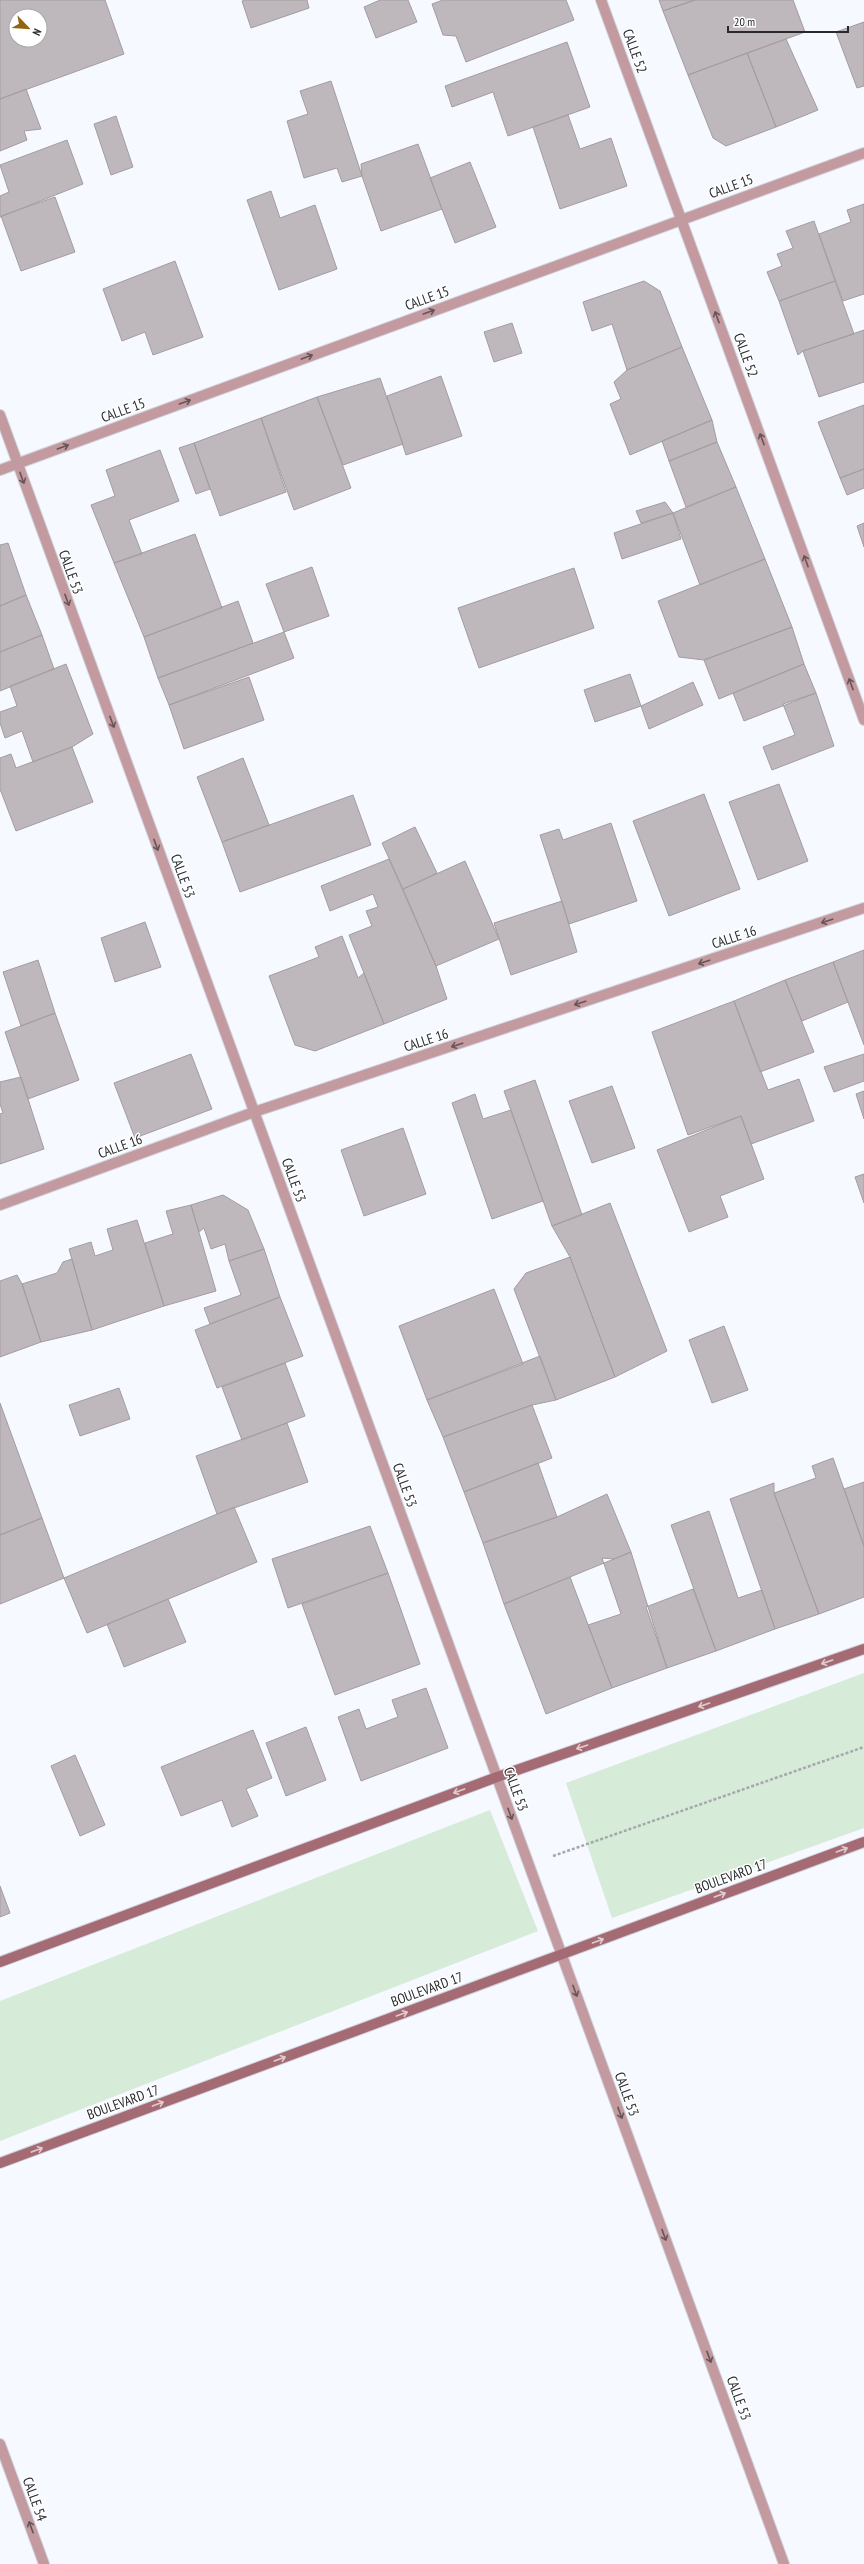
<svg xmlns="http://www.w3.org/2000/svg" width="864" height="2564" viewBox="0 0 864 2564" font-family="'PT Sans Narrow',sans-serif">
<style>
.green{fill:#d6ebd8}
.building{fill:#beb8bc;stroke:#a39ca1;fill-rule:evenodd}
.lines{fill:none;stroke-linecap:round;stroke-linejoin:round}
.street-casing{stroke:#d1d4d9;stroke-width:12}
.secondary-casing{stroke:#d1d4d9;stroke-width:12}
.path{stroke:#a5a8ac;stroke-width:2.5;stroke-dasharray:3 2;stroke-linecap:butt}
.street{stroke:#c39a9f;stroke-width:10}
.secondary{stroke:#a56b74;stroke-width:10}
.oneway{stroke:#655659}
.oneway2{stroke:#e0cbce}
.labels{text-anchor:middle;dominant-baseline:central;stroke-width:3;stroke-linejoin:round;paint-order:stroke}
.street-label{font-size:14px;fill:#27292b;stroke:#fff}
</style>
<rect width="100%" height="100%" fill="#f6f9ff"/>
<path class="green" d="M864,1673V1828L612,1918L566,1783Z
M490,1810L538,1931L0,2141V2001Z"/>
<path class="building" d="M0,0H105L124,54L0,99ZM16,16H40V40H16Z
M245,0H307L309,8L251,28L242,1Z
M380,0H408L417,22L376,38L364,7Z
M443,0H566L574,20L466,62L456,36L443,35L432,4Z
M659,0H695L663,11Z
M695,0H793L805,32L688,75L663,11Z
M864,22V86L857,88L836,32Z
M786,39L818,110L776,127L747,53Z
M567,42L590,107L508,136L493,92L452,107L445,86Z
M747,53L776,127L726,146L713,138L688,75Z
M331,81L362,176L342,182L337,168L304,178L287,121L308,114L300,91Z
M26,89L41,129L24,131L27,140L0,151V99Z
M568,115L580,149L611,138L627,186L560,209L533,127Z
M116,116L133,167L111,175L94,124Z
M67,140L83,184L0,217V196L9,192L0,165Z
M418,144L442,209L381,231L362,176L361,164Z
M470,162L496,227L455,243L430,178Z
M271,191L280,218L315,205L337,269L279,290L247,200Z
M55,197L75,252L21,271L1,216Z
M864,204V294L843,301L819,234L851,222L847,210Z
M814,221L835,281L779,301L767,272L782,266L777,254L793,248L786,231Z
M175,261L203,337L153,355L145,332L122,341L103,289Z
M644,281L660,291L682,347L627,370L612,324L592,331L583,302Z
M835,281L854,334L803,351L798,355L779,301Z
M512,323L522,353L494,362L484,332Z
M864,330V382L819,397L803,351Z
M682,347L712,420L630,455L610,404L621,399L614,382L627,370Z
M441,376L462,436L406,455L387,396Z
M380,378L403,444L343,465L317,397Z
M317,397L351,488L294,510L261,418Z
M864,405V469L840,478L818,422Z
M261,418L286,492L220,516L194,443Z
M712,420L717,442L669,461L662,441Z
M717,442L736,487L686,507L669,461Z
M194,443L210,489L196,494L179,448Z
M160,450L179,501L129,520L142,554L114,563L91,505L115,496L106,470Z
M864,469V488L847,495L840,478Z
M736,487L765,559L700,585L673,513Z
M665,502L673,513L641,523L636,511Z
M673,513L681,539L622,559L614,533Z
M864,523V547L857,526Z
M195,534L222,608L144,637L114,563Z
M8,543L26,595L0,606V545Z
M765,559L792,627L704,660L679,657L658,601Z
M312,567L329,616L284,632L266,584Z
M574,568L594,628L479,668L458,608Z
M26,595L42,635L0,652V606Z
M238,601L253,643L158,678L144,637Z
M792,627L804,664L719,699L704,660Z
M284,632L294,658L169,705L158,678Z
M42,635L54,669L0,691V652Z
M66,664L93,734L72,747L33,762L22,731L5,738L0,723V712L17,706L10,686Z
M804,664L816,693L744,721L733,693Z
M630,674L641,706L595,722L584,690Z
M249,677L264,720L184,749L169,705Z
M693,682L703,705L649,729L641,706Z
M816,693L834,746L772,770L763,747L795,735L783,704Z
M72,747L93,802L16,831L0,789V758L11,754L16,768Z
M243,758L269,825L222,842L197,777Z
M779,784L808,861L758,880L729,802Z
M704,794L740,889L669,916L633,821Z
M353,795L371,845L240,892L222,842Z
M611,823L637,901L569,924L540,835L559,829L563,840Z
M415,827L437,873L403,889L382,843Z
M389,859L436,966L447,999L384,1024L349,935L372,926L366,911L378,907L373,894L330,911L321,886Z
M465,861L499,939L436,966L403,889Z
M562,901L577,952L511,975L494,923Z
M145,922L161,967L115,982L101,938Z
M342,936L358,978L364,973L384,1024L315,1051L295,1045L269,976L319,957L315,947Z
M864,950V1045L833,962Z
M38,960L55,1013L21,1026L3,972Z
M833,962L848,1002L802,1021L785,980Z
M785,980L814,1052L760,1072L734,1001Z
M734,1001L768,1090L799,1079L814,1121L751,1144L741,1116L688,1135L652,1032Z
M55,1013L79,1080L28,1099L5,1032Z
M191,1054L212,1109L135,1138L114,1083Z
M864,1054V1081L834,1092L824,1067Z
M21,1077L44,1149L0,1164V1114L3,1113L0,1104V1082Z
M535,1080L582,1215L552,1226L504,1091Z
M612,1086L635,1148L592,1163L569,1101Z
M864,1091V1119L856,1094Z
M475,1094L483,1119L511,1110L543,1201L492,1219L452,1103Z
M741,1116L764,1179L720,1196L728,1217L689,1232L657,1150Z
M403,1128L426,1194L364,1216L341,1150Z
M864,1174V1203L855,1177Z
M223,1195L248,1210L264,1249L229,1261L225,1244L211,1249L204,1228L199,1232L191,1205Z
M610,1203L667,1351L615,1377L570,1257L552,1226Z
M191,1205L216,1291L164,1306L145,1243L173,1234L166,1211Z
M137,1220L164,1306L92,1330L69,1249L91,1242L95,1256L113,1250L107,1229Z
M264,1249L280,1297L210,1324L204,1308L241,1295L229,1261Z
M570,1257L615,1377L556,1400L514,1289L526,1273Z
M72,1259L92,1330L41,1342L22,1284L57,1273L63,1262Z
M17,1275L22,1284L41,1342L0,1357V1281Z
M494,1289L523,1364L427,1400L399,1326Z
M280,1297L303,1356L217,1388L195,1330Z
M724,1326L748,1390L712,1403L689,1340Z
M540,1356L556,1400L532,1405L443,1437L427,1400Z
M285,1363L305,1416L242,1440L222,1387Z
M119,1388L130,1419L80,1436L69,1405Z
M0,1403L42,1518L0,1535Z
M532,1405L552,1458L464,1492L443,1437Z
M287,1423L308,1482L217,1514L196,1456Z
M833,1458L864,1546V1597L819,1614L774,1493L816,1478L812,1466Z
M538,1463L557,1517L483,1543L464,1492Z
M864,1482V1546L844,1489Z
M774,1483V1493L819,1614L775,1629L730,1499Z
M607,1494L631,1552L504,1604L483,1543L557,1517Z
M234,1507L257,1562L87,1633L64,1578Z
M709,1511L738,1598L762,1590L775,1629L716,1651L671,1525Z
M42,1518L64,1578L0,1604V1535Z
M370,1526L388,1573L288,1608L272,1559Z
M631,1552L667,1668L612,1688L588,1625L621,1614L602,1558L614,1559Z
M388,1573L420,1664L335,1695L302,1604Z
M570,1577L612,1688L546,1714L504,1604Z
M693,1589L716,1651L667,1668L646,1607Z
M168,1599L186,1642L124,1667L107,1624Z
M426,1688L448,1748L361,1781L338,1717L359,1709L366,1729L398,1717L392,1700Z
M306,1727L326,1780L286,1796L266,1743Z
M253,1730L272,1778L246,1789L258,1816L232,1827L222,1800L181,1816L161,1767Z
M75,1755L105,1825L80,1836L51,1766Z
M0,1886L10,1913L0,1917Z"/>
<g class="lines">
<g class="street-casing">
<path id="street" d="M601,0L864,720
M0,415L784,2564
M0,470L864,153
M0,1205L254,1112L864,908
M0,2444L44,2564"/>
</g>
<g class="secondary-casing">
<path id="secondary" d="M0,1962L497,1777L864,1649
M0,2163L864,1842"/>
</g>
<path class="path" d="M553,1856L864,1747"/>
<use href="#street" class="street"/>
<use href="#secondary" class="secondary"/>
</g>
<defs><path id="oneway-shaft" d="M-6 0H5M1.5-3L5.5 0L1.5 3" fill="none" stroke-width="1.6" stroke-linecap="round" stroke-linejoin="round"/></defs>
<g class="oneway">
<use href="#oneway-shaft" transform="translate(429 312) rotate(-20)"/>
<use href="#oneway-shaft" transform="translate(717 317) rotate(-110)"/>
<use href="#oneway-shaft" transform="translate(307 357) rotate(-20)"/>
<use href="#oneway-shaft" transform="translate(185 402) rotate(-20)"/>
<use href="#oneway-shaft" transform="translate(762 439) rotate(-110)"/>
<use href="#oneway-shaft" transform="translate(63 447) rotate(-20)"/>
<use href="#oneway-shaft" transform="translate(22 478) rotate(70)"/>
<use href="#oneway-shaft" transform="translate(806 561) rotate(-110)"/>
<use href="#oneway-shaft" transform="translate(67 600) rotate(70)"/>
<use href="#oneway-shaft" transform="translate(851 684) rotate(-110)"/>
<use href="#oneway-shaft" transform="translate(112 722) rotate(70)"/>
<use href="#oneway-shaft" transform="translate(156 845) rotate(70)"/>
<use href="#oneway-shaft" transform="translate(827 921) rotate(162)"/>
<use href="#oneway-shaft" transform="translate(704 962) rotate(162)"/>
<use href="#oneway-shaft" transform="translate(580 1003) rotate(162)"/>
<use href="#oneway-shaft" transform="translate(457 1045) rotate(162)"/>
<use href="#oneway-shaft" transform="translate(510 1814) rotate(70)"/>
<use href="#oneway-shaft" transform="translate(575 1991) rotate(70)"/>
<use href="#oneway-shaft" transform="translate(620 2113) rotate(70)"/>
<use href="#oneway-shaft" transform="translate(664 2235) rotate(70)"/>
<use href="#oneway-shaft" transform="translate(709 2357) rotate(70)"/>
<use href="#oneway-shaft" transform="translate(31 2527) rotate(-110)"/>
</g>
<g class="oneway2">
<use href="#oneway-shaft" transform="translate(827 1662) rotate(161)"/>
<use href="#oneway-shaft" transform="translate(704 1705) rotate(161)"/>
<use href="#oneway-shaft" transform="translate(582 1747) rotate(161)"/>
<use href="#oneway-shaft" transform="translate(459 1791) rotate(160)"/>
<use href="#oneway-shaft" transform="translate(842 1850) rotate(-20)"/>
<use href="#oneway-shaft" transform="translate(720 1895) rotate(-20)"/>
<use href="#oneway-shaft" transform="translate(598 1941) rotate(-20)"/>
<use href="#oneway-shaft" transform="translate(402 2014) rotate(-20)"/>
<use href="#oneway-shaft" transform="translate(280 2059) rotate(-20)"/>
<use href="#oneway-shaft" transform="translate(158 2104) rotate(-20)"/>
<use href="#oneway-shaft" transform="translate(37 2150) rotate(-20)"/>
</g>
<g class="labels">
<g class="street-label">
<text transform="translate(635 51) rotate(70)">CALLE 52</text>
<text transform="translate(731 186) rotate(-20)">CALLE 15</text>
<text transform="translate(427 298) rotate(-20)">CALLE 15</text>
<text transform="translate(746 355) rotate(70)">CALLE 52</text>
<text transform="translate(123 410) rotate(-20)">CALLE 15</text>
<text transform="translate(71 572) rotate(70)">CALLE 53</text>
<text transform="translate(183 876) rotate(70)">CALLE 53</text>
<text transform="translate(734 937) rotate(-18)">CALLE 16</text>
<text transform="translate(426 1040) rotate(-18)">CALLE 16</text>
<text transform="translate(120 1146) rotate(-20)">CALLE 16</text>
<text transform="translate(294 1180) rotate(70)">CALLE 53</text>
<text transform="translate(405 1485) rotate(70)">CALLE 53</text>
<text transform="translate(516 1789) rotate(70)">CALLE 53</text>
<text transform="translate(731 1876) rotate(-20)">BOULEVARD 17</text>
<text transform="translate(427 1989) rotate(-20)">BOULEVARD 17</text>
<text transform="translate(627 2094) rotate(70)">CALLE 53</text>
<text transform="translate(123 2102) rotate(-20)">BOULEVARD 17</text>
<text transform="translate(739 2398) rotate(70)">CALLE 53</text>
<text transform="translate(35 2499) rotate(70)">CALLE 54</text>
</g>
</g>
<g transform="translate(28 28) rotate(115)"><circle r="19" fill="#ffffff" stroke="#a9a9aa"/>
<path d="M0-3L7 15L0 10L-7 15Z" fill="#936512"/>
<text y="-6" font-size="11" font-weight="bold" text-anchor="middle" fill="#27292b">N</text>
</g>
<path d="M728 26v6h120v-6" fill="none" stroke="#27292b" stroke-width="2"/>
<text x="734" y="26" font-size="12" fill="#27292b" stroke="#ffffff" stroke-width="3" paint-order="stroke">20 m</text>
</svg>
